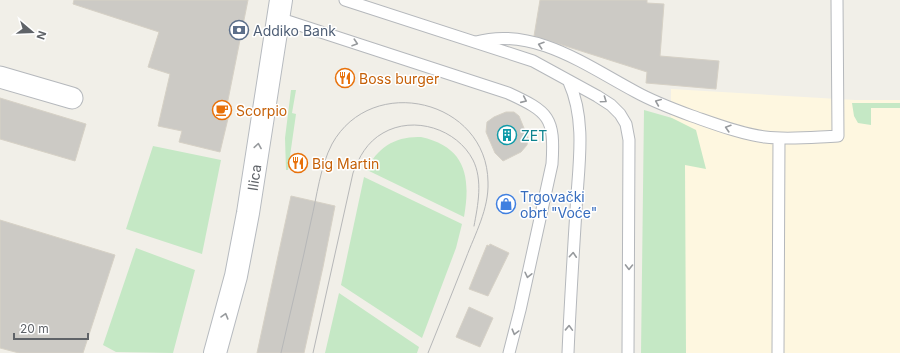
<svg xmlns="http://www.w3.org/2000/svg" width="900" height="353" viewBox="0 0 900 353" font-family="Inter,sans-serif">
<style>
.commercial{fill:#fef7e0}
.green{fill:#c5e8c5}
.building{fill:#cccac5;stroke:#d6d1c6}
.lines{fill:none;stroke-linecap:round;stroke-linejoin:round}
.service-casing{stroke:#b5b8bc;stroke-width:13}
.minor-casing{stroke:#b5b8bc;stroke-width:23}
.secondary-casing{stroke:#b6babf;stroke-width:24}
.service{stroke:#fff;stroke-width:11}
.minor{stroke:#fff;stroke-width:21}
.secondary{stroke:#fff;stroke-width:22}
.tram{stroke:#b6b7b8;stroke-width:1}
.oneway{stroke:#979a9d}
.labels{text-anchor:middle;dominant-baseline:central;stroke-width:3;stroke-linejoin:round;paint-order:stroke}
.service-label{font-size:14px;fill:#4e5e75;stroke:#fff;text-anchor:start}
.food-label{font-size:14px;fill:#c56008;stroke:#fff;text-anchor:start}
.culture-label{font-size:14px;fill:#0d838f;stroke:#fff;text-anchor:start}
.street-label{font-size:14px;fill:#5f6368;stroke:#fff}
.shop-label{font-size:14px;fill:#366cbe;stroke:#fff;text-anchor:start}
</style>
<rect width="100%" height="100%" fill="#f1efe8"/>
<path class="commercial" d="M671,89L855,100H900V353H668Z"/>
<path class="green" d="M291,90H296L292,113L296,114L288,170H286L285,138Z
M852,103H900V108H871V125L858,123L854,116Z
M644,110L672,118L696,130L706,169L685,165L686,353H641Z
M421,137C466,147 471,177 464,217L367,170C377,147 396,136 421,137Z
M153,146L221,160L202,254L126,229Z
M364,177L462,224L456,248L422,338L341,285Z
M136,248L195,270L173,353L116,352L103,345Z
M339,293L419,347L417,353H325Z"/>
<path class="building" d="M74,0H248L227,105L231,106L220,152L179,142L182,131L158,126L170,74L148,67L159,32L73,4Z
M540,0H647V3L664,4L660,56L719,61L716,89L646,83L647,72L534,36Z
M0,98L86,124L75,161L0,139Z
M506,112H514L519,116L528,138L527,145L521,152L503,161L495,153L486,132L487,122L494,117Z
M291,196L335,206L323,267L304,353H257Z
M0,220L115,255L83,353H19L0,348Z
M490,244L509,253L488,296L469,289L487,245L489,246Z
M469,307L493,318L480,347L456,337Z"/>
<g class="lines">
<g class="service-casing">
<path id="service" d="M345,0L533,61L597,96L611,105L620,114L626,124L629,140L628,353
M278,18L508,93C549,112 555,117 552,164L520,310L509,353
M476,42C534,26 587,66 636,92C654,102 673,109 692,116C715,124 741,134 765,137C789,140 814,137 838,136L837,0
M568,353C570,305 573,258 576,210C578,168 587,122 569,82
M778,353L779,138"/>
</g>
<g class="minor-casing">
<path id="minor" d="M0,77L72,98"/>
</g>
<g class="secondary-casing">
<g id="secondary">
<path id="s1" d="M215,353L236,276L248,213L281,0"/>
</g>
</g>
<use href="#service" class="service"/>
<use href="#minor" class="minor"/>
<use href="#secondary" class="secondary"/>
<path class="tram" d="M281,353C291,309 302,265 311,221C317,196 320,167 332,144C372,72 487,100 488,182C489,209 475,234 466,258C453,290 441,322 428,353
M313,353L353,173C359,157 367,142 383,133C414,115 457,129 473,160C483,180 478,205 474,226"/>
</g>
<defs><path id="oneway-chevron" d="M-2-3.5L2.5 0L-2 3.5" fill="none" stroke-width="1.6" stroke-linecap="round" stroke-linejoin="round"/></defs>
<g class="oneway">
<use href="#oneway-chevron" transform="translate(355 43) rotate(18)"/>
<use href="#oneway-chevron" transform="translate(541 45) rotate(-162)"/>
<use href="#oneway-chevron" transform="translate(524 100) rotate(24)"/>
<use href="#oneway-chevron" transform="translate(604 100) rotate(35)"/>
<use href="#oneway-chevron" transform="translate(658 102) rotate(-157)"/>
<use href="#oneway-chevron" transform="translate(728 128) rotate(-163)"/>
<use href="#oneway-chevron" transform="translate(258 146) rotate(-81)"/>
<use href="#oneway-chevron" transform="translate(573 255) rotate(-86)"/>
<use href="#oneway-chevron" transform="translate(629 267) rotate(91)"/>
<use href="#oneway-chevron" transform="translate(528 275) rotate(103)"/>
<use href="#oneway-chevron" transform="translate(225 316) rotate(-74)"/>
<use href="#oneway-chevron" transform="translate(569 328) rotate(-88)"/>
<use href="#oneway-chevron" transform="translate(515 332) rotate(105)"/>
</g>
<defs>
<g id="bank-ring" transform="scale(1)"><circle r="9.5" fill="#fff" stroke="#5c6f8a" stroke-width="1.5"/><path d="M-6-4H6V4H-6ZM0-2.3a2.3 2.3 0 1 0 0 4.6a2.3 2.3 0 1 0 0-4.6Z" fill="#5c6f8a"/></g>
<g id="restaurant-ring" transform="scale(1)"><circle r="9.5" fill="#fff" stroke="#e8710a" stroke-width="1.5"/><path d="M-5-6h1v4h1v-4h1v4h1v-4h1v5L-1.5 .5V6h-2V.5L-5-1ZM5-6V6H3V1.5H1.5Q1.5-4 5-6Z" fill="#e8710a"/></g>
<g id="cafe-ring" transform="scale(1)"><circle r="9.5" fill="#fff" stroke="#e8710a" stroke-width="1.5"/><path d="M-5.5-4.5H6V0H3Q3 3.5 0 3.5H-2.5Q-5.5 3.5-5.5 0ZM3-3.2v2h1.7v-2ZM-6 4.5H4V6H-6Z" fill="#e8710a"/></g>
<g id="building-ring" transform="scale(1)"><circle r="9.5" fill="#fff" stroke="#0f9aa8" stroke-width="1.5"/><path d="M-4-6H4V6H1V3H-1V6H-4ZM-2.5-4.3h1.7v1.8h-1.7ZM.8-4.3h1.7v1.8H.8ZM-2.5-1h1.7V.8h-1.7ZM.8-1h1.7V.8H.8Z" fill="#0f9aa8"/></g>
<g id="shop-ring" transform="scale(1)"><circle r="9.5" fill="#fff" stroke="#3f7fe0" stroke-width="1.5"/><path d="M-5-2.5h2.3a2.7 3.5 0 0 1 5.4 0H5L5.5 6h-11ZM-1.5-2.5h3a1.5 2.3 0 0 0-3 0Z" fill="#3f7fe0"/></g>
</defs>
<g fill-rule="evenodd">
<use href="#bank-ring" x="239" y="30"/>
<use href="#restaurant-ring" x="345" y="78"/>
<use href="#cafe-ring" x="222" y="110"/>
<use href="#building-ring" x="507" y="135"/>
<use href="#restaurant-ring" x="298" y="163"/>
<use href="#shop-ring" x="506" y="204"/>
</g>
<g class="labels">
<g class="service-label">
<text x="253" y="30">Addiko Bank</text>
</g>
<g class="food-label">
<text x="359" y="78">Boss burger</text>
<text x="236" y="110">Scorpio</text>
<text x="312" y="163">Big Martin</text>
</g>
<g class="culture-label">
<text x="521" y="135">ZET</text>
</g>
<g class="street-label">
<text stroke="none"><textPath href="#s1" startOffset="180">Ilica</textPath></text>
</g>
<g class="shop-label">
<text x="520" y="196">Trgovački<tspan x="520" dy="16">obrt "Voće"</tspan></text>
</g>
</g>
<g transform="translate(32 32) rotate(109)" stroke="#ffffff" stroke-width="3" paint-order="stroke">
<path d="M0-3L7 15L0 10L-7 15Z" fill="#5f6368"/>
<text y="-6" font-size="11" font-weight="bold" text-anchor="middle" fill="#5f6368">N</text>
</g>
<path d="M14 333v6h74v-6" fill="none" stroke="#5f6368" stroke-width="2"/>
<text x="20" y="333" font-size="12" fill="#5f6368" stroke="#ffffff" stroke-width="3" paint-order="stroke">20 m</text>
</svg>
